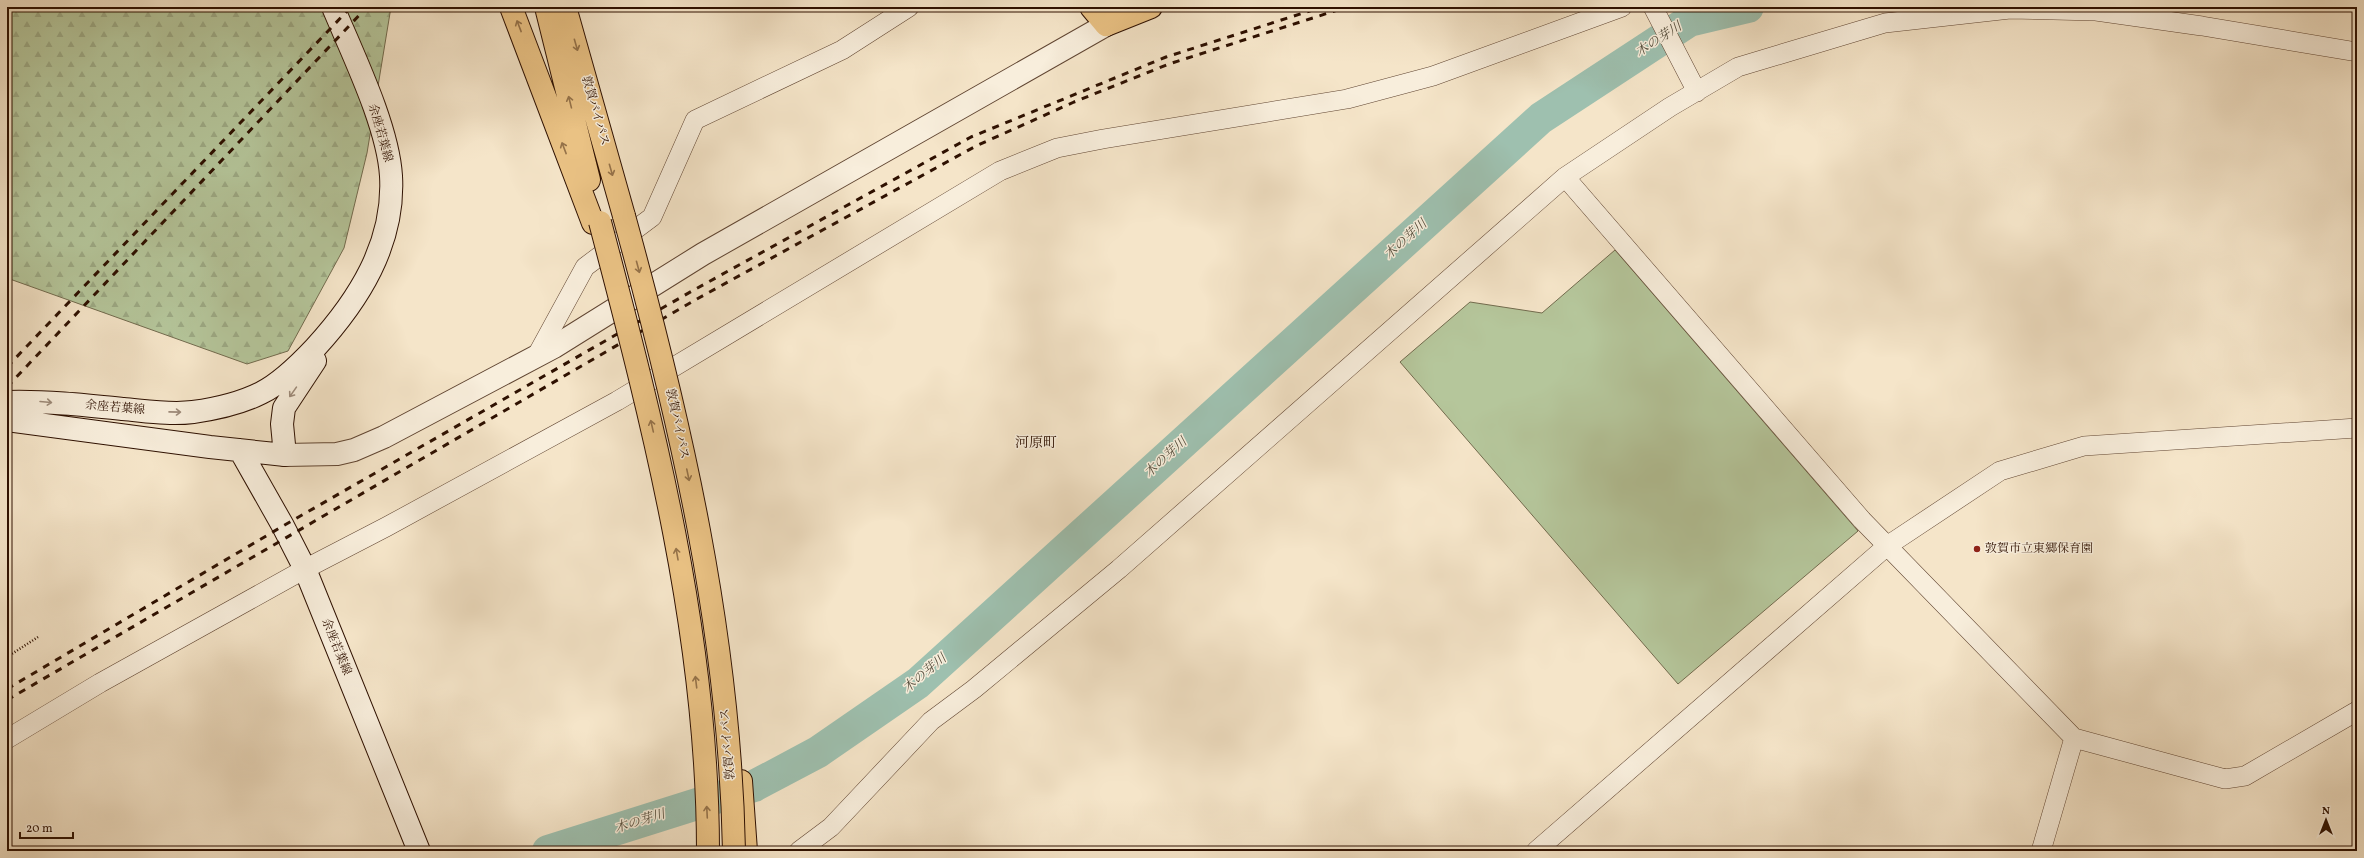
<svg xmlns="http://www.w3.org/2000/svg" width="2364" height="858" viewBox="0 0 2364 858" font-family="Vollkorn,'Noto Serif JP',serif">
<style>
.green{fill:#b5c69b;stroke:#726b4e}
.forest{fill:url(#forest-firs);stroke:#726b4e}
.lines{fill:none;stroke-linecap:round;stroke-linejoin:round}
.river{stroke:#9ec0af;stroke-width:32}
.minor-casing{stroke:#604532;stroke-width:20}
.tertiary-casing{stroke:#604532;stroke-width:24}
.secondary-casing{stroke:#2e1000;stroke-width:24}
.trunk-casing{stroke:#2e1000;stroke-width:24}
.motorway-casing{stroke:#2e1000;stroke-width:24}
.path{stroke:#2e1000;stroke-width:2.5;stroke-dasharray:1 2;stroke-linecap:butt}
.minor{stroke:#f8eedc;stroke-width:19}
.tertiary{stroke:#f8eedc;stroke-width:22}
.secondary{stroke:#f8eedc;stroke-width:22}
.trunk{stroke:#eac284;stroke-width:22}
.motorway{stroke:#eac284;stroke-width:22}
.rail{stroke:#2e1000;stroke-width:3;stroke-dasharray:7 7;stroke-linecap:butt}
.trunk-bridge-casing{stroke:#2e1000;stroke-width:24;stroke-linecap:butt}
.trunk-bridge{stroke:#eac284;stroke-width:22}
.oneway{stroke:#957249}
.oneway2{stroke:#9d8a79}
.poi-dot{fill:#8f2418;stroke:#f8eedc;stroke-width:1.5}
.labels{text-anchor:middle;dominant-baseline:central;stroke-width:3;stroke-linejoin:round;paint-order:stroke}
.street-label{font-size:12px;fill:#2e1000;stroke:#f8eedc}
.poi-label{font-size:12px;fill:#2e1000;stroke:#f8eedc;text-anchor:start}
.water-label{font-size:13px;font-style:italic;fill:#554e3d;stroke:#f8eedc}
.quarter-label{font-size:14px;fill:#2e1000;stroke:#f8eedc}
</style>
<defs>
<pattern id="forest-firs" width="22" height="20" patternUnits="userSpaceOnUse"><rect width="22" height="20" fill="#b5c69b"/><path d="M5 1l3.5 6h-7zM16 11l3.5 6h-7z" fill="#9ca984"/></pattern>
</defs>
<rect width="100%" height="100%" fill="#f5e5c9"/>
<filter id="stains"><feTurbulence type="fractalNoise" baseFrequency=".005" numOctaves="4"/><feColorMatrix values="0 0 0 0 .2 0 0 0 0 .09 0 0 0 0 .02 0 0 0 .5 -.17"/></filter>
<radialGradient id="worn" r=".72"><stop offset=".6" stop-color="#630" stop-opacity="0"/><stop offset="1" stop-color="#630" stop-opacity=".3"/></radialGradient>
<path class="green" d="M1615,250L1858,531L1678,684L1400,362L1470,302L1542,313Z"/>
<path class="forest" d="M7,7H391L367,153L344,248L288,351L247,364L7,278Z"/>
<g class="lines">
<path class="river" d="M548,851L754,786L818,752L918,683L1541,118L1689,21L1748,7"/>
<g class="minor-casing">
<path id="minor" d="M1653,7L1697,92
M1565,177L1862,520L2074,738L2225,779L2245,776L2357,711
M537,355L585,267L652,217L695,120L842,50L909,7
M7,739L100,683L305,569L386,527L617,401L1000,171L1057,148L1103,139L1347,99L1433,76L1622,7
M799,851L831,827L931,721L974,689L1119,569L1565,177L1670,107L1738,67L1885,23L2010,9L2096,11L2202,26L2357,52
M1536,851L1887,546L2000,471L2084,446L2357,428
M2041,851L2074,738"/>
</g>
<g class="tertiary-casing">
<path id="tertiary" d="M285,455L337,454L354,450L384,437L554,347L703,254L1106,25"/>
</g>
<g class="secondary-casing">
<path id="secondary" d="M7,402C46,401 84,405 123,409C146,411 170,415 193,412C215,409 241,403 261,393C281,383 299,365 315,348C358,301 395,244 391,176C388,126 353,55 333,7
M7,420L210,447L285,455L282,424L284,408L315,361
M240,450L283,526L305,569L419,851"/>
</g>
<g class="trunk-casing">
<path id="trunk" d="M511,7L593,223
M546,7L589,180
M565,7L624,216
M1091,7L1106,25L1151,7"/>
</g>
<g class="motorway-casing">
<path id="motorway" d="M741,781L746,851"/>
</g>
<path class="path" d="M7,657L38,637"/>
<use href="#minor" class="minor"/>
<use href="#tertiary" class="tertiary"/>
<use href="#secondary" class="secondary"/>
<use href="#trunk" class="trunk"/>
<use href="#motorway" class="motorway"/>
<path class="rail" d="M7,367L351,7
M7,387L367,7
M7,689L283,526L692,291L971,137L1166,57L1322,7
M7,700L695,300L976,146L1074,102L1169,64L1347,7"/>
<g class="trunk-bridge-casing">
<path id="trunk-bridge" d="M624,216C681,423 730,635 734,851
M600,222C654,427 708,637 708,851"/>
</g>
<use href="#trunk-bridge" class="trunk-bridge"/>
</g>
<defs><path id="oneway-shaft" d="M-6 0H5M1.5-3L5.5 0L1.5 3" fill="none" stroke-width="1.6" stroke-linecap="round" stroke-linejoin="round"/></defs>
<g class="oneway">
<use href="#oneway-shaft" transform="translate(519 26) rotate(-111)"/>
<use href="#oneway-shaft" transform="translate(576 45) rotate(74)"/>
<use href="#oneway-shaft" transform="translate(570 102) rotate(-104)"/>
<use href="#oneway-shaft" transform="translate(564 148) rotate(-111)"/>
<use href="#oneway-shaft" transform="translate(611 170) rotate(74)"/>
<use href="#oneway-shaft" transform="translate(638 267) rotate(75)"/>
<use href="#oneway-shaft" transform="translate(652 426) rotate(-103)"/>
<use href="#oneway-shaft" transform="translate(688 475) rotate(78)"/>
<use href="#oneway-shaft" transform="translate(677 554) rotate(-100)"/>
<use href="#oneway-shaft" transform="translate(696 682) rotate(-97)"/>
<use href="#oneway-shaft" transform="translate(707 812) rotate(-93)"/>
</g>
<g class="oneway2">
<use href="#oneway-shaft" transform="translate(293 392) rotate(125)"/>
<use href="#oneway-shaft" transform="translate(46 402) rotate(5)"/>
<use href="#oneway-shaft" transform="translate(175 412) rotate(1)"/>
</g>
<circle class="poi-dot" cx="1977" cy="549" r="4"/>
<g class="labels">
<g class="street-label">
<text transform="translate(595 111) rotate(74)">敦賀バイパス</text>
<text transform="translate(380 133) rotate(74)">余座若葉線</text>
<text transform="translate(115 408) rotate(5)">余座若葉線</text>
<text transform="translate(677 424) rotate(78)">敦賀バイパス</text>
<text transform="translate(336 647) rotate(68)">余座若葉線</text>
<text transform="translate(728 744) rotate(-95)">敦賀バイパス</text>
</g>
<g class="poi-label">
<text x="1985" y="549">敦賀市立東郷保育園</text>
</g>
<g class="water-label">
<text transform="translate(1659 40) rotate(-33)">木の芽川</text>
<text transform="translate(1406 240) rotate(-42)">木の芽川</text>
<text transform="translate(1166 458) rotate(-42)">木の芽川</text>
<text transform="translate(925 674) rotate(-40)">木の芽川</text>
<text transform="translate(640 822) rotate(-17)">木の芽川</text>
</g>
<g class="quarter-label">
<text x="1036" y="443">河原町</text>
</g>
</g>
<rect width="2364" height="858" fill="none" stroke="#f5e5c9" stroke-width="24"/>
<rect x="8" y="8" width="2348" height="842" fill="none" stroke="#2e1000" stroke-width="2"/>
<rect x="12" y="12" width="2340" height="834" fill="none" stroke="#2e1000"/>
<g transform="translate(2326 820)" stroke="#f8eedc" stroke-width="3" paint-order="stroke">
<path d="M0-3L7 15L0 10L-7 15Z" fill="#2e1000"/>
<text y="-6" font-size="11" font-weight="bold" text-anchor="middle" fill="#2e1000">N</text>
</g>
<path d="M20 832v6h53v-6" fill="none" stroke="#2e1000" stroke-width="2"/>
<text x="26" y="832" font-size="12" fill="#2e1000" stroke="#f8eedc" stroke-width="3" paint-order="stroke">20 m</text>
<rect width="100%" height="100%" filter="url(#stains)"/>
<rect width="100%" height="100%" fill="url(#worn)"/>
</svg>
